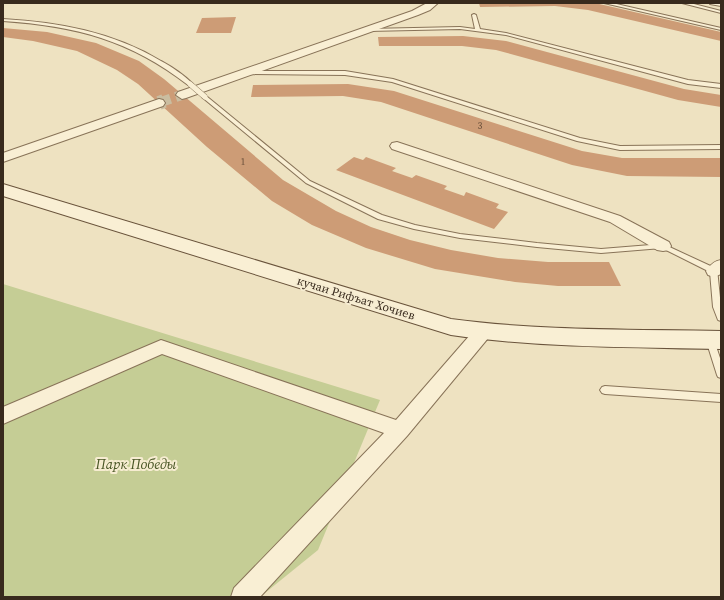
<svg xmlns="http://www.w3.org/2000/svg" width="724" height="600" viewBox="0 0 724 600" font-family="'Source Serif 4',serif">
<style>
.green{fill:#c5cd95}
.building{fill:#cd9c76}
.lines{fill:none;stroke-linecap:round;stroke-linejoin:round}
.street-tunnel-far1{stroke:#cabda0;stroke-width:10;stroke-dasharray:10 5.5;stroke-linecap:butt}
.street-tunnel{stroke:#cabda0;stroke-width:14;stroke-dasharray:14 7;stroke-linecap:butt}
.lane-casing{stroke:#887358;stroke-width:2}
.street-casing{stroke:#887358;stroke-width:2}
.secondary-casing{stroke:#6a543c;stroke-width:2}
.lane{fill:#f9efd4;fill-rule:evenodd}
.street{fill:#f9efd4;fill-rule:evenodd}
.secondary{fill:#f9efd4;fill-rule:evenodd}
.lane-bridge-casing{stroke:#887358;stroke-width:6;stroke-linecap:butt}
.lane-bridge{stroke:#f9efd4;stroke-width:5}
.labels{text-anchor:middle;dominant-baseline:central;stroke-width:4;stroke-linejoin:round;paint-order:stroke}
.far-number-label{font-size:9px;fill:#5d4633}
.street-label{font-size:12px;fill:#382a1d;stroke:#f6ecd1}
.near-park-label{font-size:14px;font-style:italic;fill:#475423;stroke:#f6ecd1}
</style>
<rect width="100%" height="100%" fill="#eee2c1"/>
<path class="green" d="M3,284L380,400L318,550L260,597H3Z"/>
<path class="building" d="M479,3H595L721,32V41L588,10L555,6L480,7Z
M236,17L231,33H196L202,18Z
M3,28L47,32L96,43L139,61L164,79L283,180L336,211L371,227L410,240L451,250L498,258L548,262H609L621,286H558L515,282L435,269L366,248L312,225L272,201L207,147L138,84L117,70L77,51L33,41L3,37Z
M463,36L506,41L684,89L721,95V107L678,100L496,50L462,46H379L378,37Z
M348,84L394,91L582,151L622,158H721V177L627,176L572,165L381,102L343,96L251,97L253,85Z
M354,157L363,160L366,157L396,168L392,171L412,178L416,175L447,186L444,189L464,196L466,192L499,204L496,208L508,212L494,229L336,170Z"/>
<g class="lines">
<path class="street-tunnel-far1" d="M161,102L182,95"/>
<path class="street-tunnel" d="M159,103L164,101"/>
<g class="lane-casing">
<path id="lane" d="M604,3H612L721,28V30Z
M682,3H690L721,11V13Z
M710,3L721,4V6L710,4Z
M474,14L476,15L480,29L506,33L688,80L721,84V88L688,84L506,35L460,29L368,31L366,30L368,29L460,27L475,29L472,15Z
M3,19C58,22 113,32 161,61C172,67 184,75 193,84L188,85C130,40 76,26 3,21Z
M244,71H345L393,79L580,138L620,146L721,145V149L620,150L577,141L392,82L345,75L242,74L241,73Z
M205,95L310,181L382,215L415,225L460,234L537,243L601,249L663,244L717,269L721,307V321L718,320L713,307L710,272L662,248L601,253L537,247L460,238L414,229L378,219L306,183L203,98L202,97Z
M710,337L713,338L714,340L721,361V378L718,377L717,375L706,340L707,338Z
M605,386L721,394V402L605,394L602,393L600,390L602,387Z"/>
</g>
<g class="street-casing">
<path id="street" d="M427,3H438L430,10L418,15L186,98L182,99L176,95L178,92L412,11Z
M159,99L163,100L165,103L163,106L3,162V153Z
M397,142L620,216L669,242L671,246L669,250L663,251L657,250L610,222L392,149L390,146L392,143Z
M721,260V274L714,277L708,275L706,271C710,265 714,261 721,260Z
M483,325L489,327L492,332L489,337L407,436L260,597H231L234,588L384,433L162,354L3,424V407L161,340L396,420L477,327Z"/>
</g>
<g class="secondary-casing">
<path id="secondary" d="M3,184L451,319C540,331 631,329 721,331V349C631,347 540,348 451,335L3,196Z"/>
</g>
<use href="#lane" class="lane"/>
<use href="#street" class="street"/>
<use href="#secondary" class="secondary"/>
<g class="lane-bridge-casing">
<path id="lane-bridge" d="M190,84L205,97"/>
</g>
<use href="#lane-bridge" class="lane-bridge"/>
</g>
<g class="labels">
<g class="far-number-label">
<text x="480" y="126">3</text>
<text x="243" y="162">1</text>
</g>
<g class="street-label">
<text transform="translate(356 298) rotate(17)">кучаи Рифъат Хочиев</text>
</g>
<g class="near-park-label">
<text x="136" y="464">Парк Победы</text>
</g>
</g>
<rect width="724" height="600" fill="none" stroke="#382a1d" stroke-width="8"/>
</svg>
